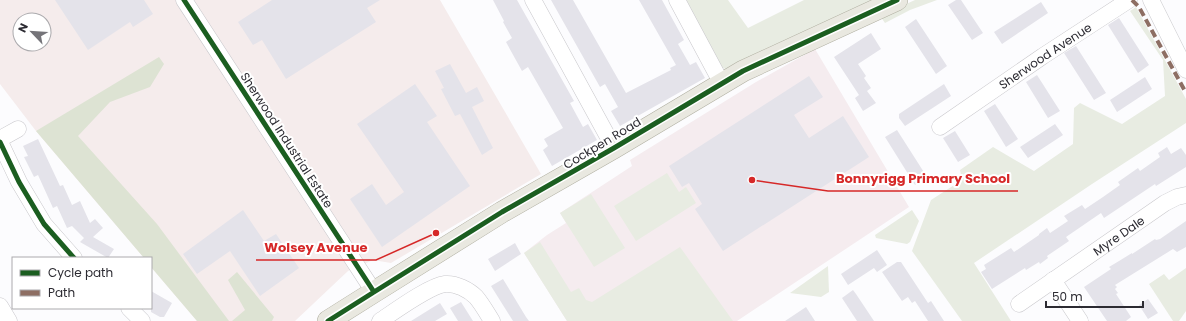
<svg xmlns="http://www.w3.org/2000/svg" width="1186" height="321" viewBox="0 0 1186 321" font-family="Poppins,sans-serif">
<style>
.industrial{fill:#f5ecec;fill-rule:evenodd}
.education{fill:#f5ecef}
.green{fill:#e8ece2}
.forest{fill:#dde3d3}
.building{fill:#e4e3ea}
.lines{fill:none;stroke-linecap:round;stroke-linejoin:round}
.minor-casing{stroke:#c8c7cb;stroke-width:17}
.major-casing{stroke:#b0afa1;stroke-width:22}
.minor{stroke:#fff;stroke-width:16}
.major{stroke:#e9e8e0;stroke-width:21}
.quiet{stroke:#8d6e63;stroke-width:4;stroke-dasharray:8 4;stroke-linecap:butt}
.cycleway-casing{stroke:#fff;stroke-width:8}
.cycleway{stroke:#1b5e20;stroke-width:5}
.labels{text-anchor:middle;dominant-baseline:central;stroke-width:4;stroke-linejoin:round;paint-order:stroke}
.street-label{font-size:12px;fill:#2c2b32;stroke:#fff}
.leader{fill:none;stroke:#d62828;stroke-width:1.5}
.callout-dot{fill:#d62828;stroke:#fff;stroke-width:1.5}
.callout-label{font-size:13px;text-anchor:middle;font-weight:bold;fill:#d62828;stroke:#fff;stroke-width:4;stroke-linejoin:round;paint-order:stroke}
</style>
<rect width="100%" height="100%" fill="#fcfcfe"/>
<path class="industrial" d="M0,0H440L541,174L391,263L373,260L348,271L295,321H197L151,267V258H144L36,131L0,84ZM20,20H44V44H20Z"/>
<path class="education" d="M815,49L909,207L737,321H567L524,253L547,235L566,223L560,213L632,166L630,160L756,82Z"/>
<path class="green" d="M682,0H728L748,28L804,0H875L728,70L718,66Z
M915,0H937L910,10L885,23L880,16Z
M1136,7L1186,99V123L1092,184L974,263L1011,321H962L912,251L931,200L962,180L960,170L993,147L1034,171L1073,144L1074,108L1080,103L1122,124L1165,96L1163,60L1130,11Z
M667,173L679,192L686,187L696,203L636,241L614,206Z
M591,194L625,248L594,267L560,213Z
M912,210L919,221L910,242L907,244L876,238L875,235Z
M540,242L571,292L579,288L586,300L592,302L680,247L733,321H567L524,253Z
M828,266L829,292L821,297L790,293Z
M1186,268V311L1179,321H1173L1149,284L1164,274L1169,280Z"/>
<path class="forest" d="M159,57L164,64L150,87L110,102L78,136L157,224L229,321H197L151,267V258H144L36,131Z
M237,272L274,317L272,321H232L245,310L228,280Z"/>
<path class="building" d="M55,0H144L153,14L133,27L130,22L88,50Z
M272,0H380L367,8L376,22L286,79L262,40L253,45L238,22Z
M493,0H517L574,101L570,103L583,127L588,124L597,140L552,166L543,150L548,146L544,139L563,128L528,67L522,71L506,42L512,38L503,22L504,21Z
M551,0H573L626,93L671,70L670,68L676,65L639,0H662L684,40L678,44L690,65L696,62L705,78L620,126L611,111L618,107L605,84L600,87Z
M956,0H961L983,33L972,40L948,5Z
M1041,2L1048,13L1002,44L994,32Z
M1119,18L1149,65L1138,73L1108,25Z
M916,19L947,66L936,74L905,27Z
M871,33L881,49L858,64L866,76L864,78L871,88L867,91L876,103L863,111L855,98L859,95L834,57Z
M1076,46L1106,93L1094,100L1064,53Z
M450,64L466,93L477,87L484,101L472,107L493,148L482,155L460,114L455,116L441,89L444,88L435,71Z
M1037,75L1060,111L1048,118L1026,82Z
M809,76L823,97L794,115L809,138L843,116L869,157L723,251L695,209L702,204L689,183L682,187L669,166Z
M1145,77L1152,89L1117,112L1110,100Z
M415,84L437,116L427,122L470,186L382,247L350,199L372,184L386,205L404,192L357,124Z
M944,84L951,96L905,126L899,118V114Z
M995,104L1018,139L1006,147L984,111Z
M1055,124L1063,135L1028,158L1020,147Z
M897,130L927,177L915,185L885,137Z
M955,131L970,155L958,162L943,138Z
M38,139L60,186L63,185L72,205L80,201L90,223L95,219L103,228L93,237L114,249L108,258L80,242L84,238L72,226L67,228L57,206L53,208L38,175L34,177L24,157L28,156L23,146Z
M1167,147L1171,154L1181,148L1186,155V167L1156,186L1155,184L1104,218L1101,213L1066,237L1069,241L1047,256L1048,258L1040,264L1039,262L1026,270L1025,268L992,289L981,272L986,269L984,265L1011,248L1014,252L1039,235V234L1047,228L1050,233L1068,221L1064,216L1082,205L1085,209L1103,197L1120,185L1118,182L1138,168L1140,171L1160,157L1158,153Z
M243,210L264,241L276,234L299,268L260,296L230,251L197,274L183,254Z
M1186,221V247L1177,252L1173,249L1115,285L1117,287L1115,289L1118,293L1116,294L1131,317L1126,321H1107L1084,287L1111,269L1109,267L1119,261L1132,253V254L1155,239L1156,240L1160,239Z
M515,243L521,254L495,271L488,259Z
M877,250L887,265L877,272L874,268L848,285L841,274Z
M897,262H901L928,303L931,301L944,321H928L915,301L912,303L908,297L902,301L882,272Z
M503,279L526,317L529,321H513L491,286Z
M853,290L856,294L874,321H857L842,298Z
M151,291L172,303L164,317H160L151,312Z
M1148,299L1158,313L1148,319L1139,305Z
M461,302L473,321H458L450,308Z
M440,303L447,314L435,321H411Z
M806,307L815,321H785Z"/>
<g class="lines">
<g class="minor-casing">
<g id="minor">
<path d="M184,0L374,292"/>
<path d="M533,0L614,148"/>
<path d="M677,0L722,84"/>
<path d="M1151,0L1186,70"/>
<path id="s1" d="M940,127L1043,56L1129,0"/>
<path d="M0,139L18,129"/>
<path d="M0,142L19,182L44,224L74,258"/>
<path d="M1053,280L1080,321"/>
<path id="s2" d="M1019,304L1165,203L1177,197L1186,195"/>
<path d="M0,306L9,321"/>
<path d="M129,308L142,321"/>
<path d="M380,321C395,311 429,286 445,284C456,283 469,290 476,297C482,304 487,313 492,321"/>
</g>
</g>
<g class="major-casing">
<path id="major" d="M328,321L374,292L502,212L614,148L743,71L897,0"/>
</g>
<use href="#minor" class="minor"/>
<use href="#major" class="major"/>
<path class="quiet" d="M1132,0L1139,7L1186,93"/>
<g class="cycleway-casing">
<path id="cycleway" d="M184,0L374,292
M0,142L19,182L44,224L74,258
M328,321L374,292L502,212L614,148L743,71L897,0"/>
</g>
<use href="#cycleway" class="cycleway"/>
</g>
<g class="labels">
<g class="street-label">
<text stroke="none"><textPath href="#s1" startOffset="127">Sherwood Avenue</textPath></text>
<text transform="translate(287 140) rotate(57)">Sherwood Industrial Estate</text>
<text transform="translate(602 143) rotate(-31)">Cockpen Road</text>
<text stroke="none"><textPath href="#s2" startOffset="121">Myre Dale</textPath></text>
</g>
</g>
<path class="leader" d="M752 180L828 191H1018M436 233L376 260H256"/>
<g class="callout-dot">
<circle cx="752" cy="180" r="4"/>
<circle cx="436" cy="233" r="4"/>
</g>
<g class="callout-label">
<text x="923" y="183">Bonnyrigg Primary School</text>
<text x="316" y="252">Wolsey Avenue</text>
</g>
<rect x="12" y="257" width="140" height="52" fill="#ffffff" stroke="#abaaad"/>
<rect x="20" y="270" width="20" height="6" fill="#1b5e20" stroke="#abaaad"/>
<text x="48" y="277" font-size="12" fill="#2c2b32">Cycle path</text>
<rect x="20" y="290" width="20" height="6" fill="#8d6e63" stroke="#abaaad"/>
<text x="48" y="297" font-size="12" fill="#2c2b32">Path</text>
<g transform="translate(32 32) rotate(295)"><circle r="19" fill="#ffffff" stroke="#abaaad"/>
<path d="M0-3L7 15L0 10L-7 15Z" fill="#757479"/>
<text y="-6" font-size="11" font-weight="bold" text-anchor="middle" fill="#2c2b32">N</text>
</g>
<path d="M1046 301v6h97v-6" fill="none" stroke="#2c2b32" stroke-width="2"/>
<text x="1052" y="301" font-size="12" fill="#2c2b32" stroke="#ffffff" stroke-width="3" paint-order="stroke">50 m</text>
</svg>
